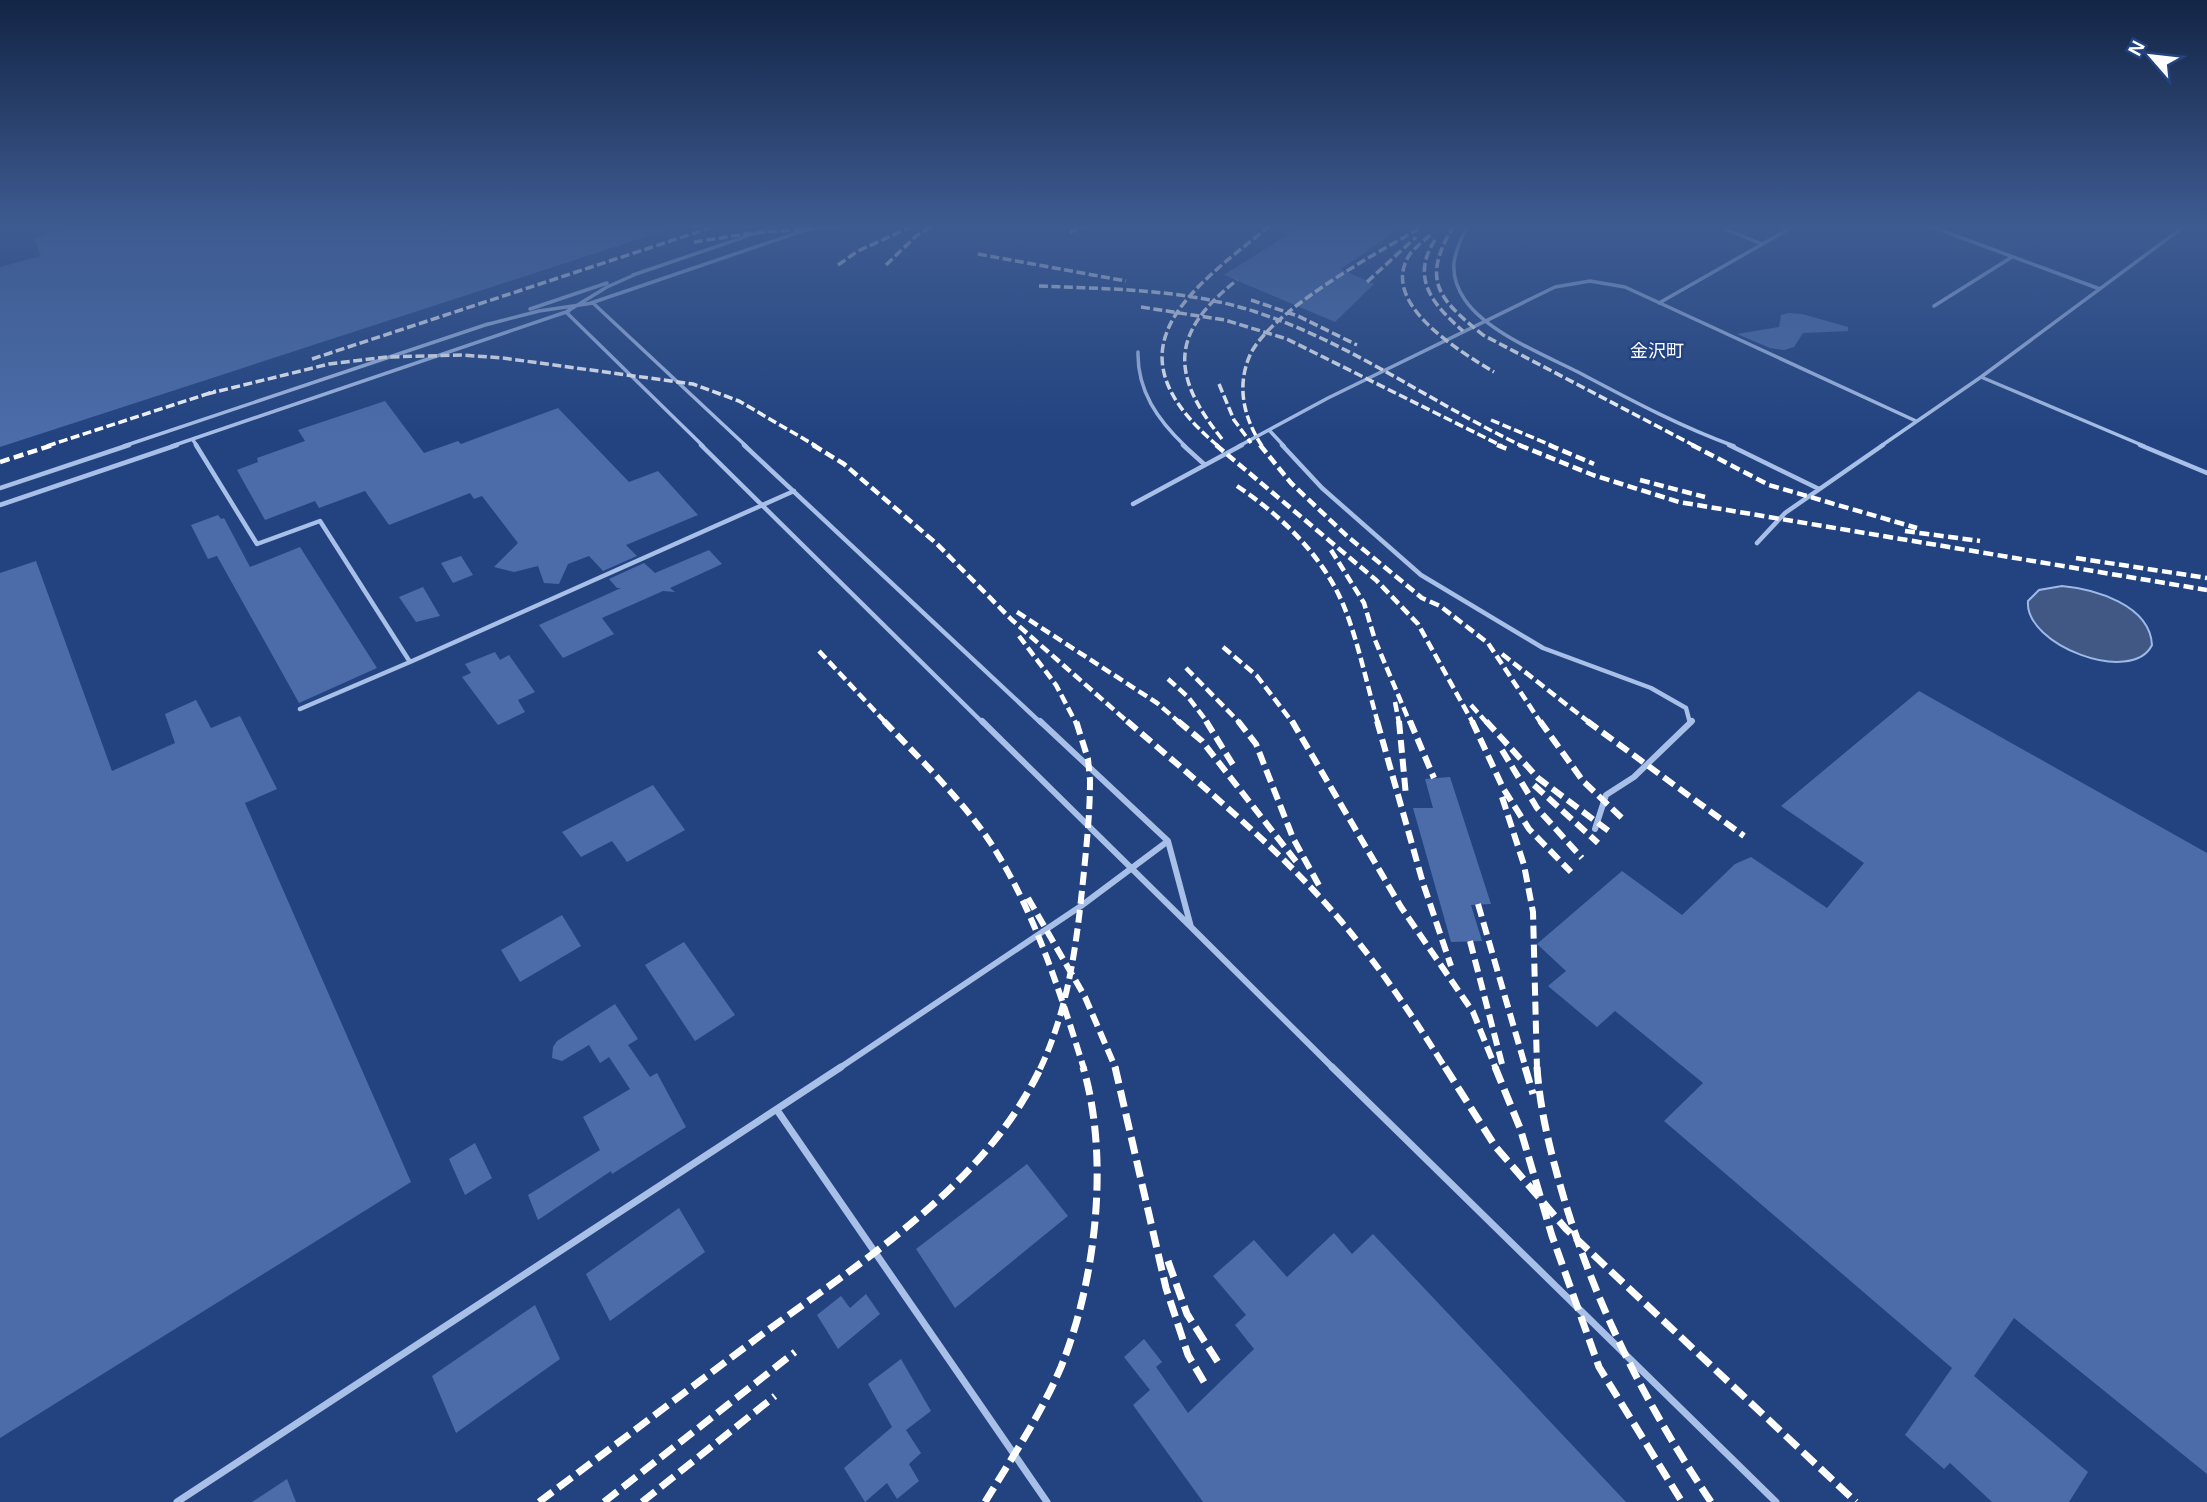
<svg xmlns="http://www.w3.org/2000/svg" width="2207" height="1502" viewBox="0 0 2207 1502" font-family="Helvetica,'Noto Sans JP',sans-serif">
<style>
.water{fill:#415885;stroke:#9cb9e8;stroke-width:2}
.building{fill:#4b6ca9}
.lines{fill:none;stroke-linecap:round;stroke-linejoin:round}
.service-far3{stroke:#a8bfe7;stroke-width:3.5}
.service-far2{stroke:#a8bfe7;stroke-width:4.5}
.service-far1{stroke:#a8bfe7;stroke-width:6}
.service{stroke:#a8bfe7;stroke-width:7}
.rail-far3{stroke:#fff;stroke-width:3.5;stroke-dasharray:9 3.5;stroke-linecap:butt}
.rail-far2{stroke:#fff;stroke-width:4.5;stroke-dasharray:10 4.5;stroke-linecap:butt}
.rail-far1{stroke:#fff;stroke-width:6;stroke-dasharray:13 6;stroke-linecap:butt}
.rail{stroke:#fff;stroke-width:7;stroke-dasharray:17 7;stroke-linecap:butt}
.labels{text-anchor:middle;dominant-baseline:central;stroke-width:5;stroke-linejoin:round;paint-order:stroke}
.far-quarter-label{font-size:18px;fill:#fff;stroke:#224380}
</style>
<rect width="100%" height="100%" fill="#224380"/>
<path class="water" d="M2062,586C2095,589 2150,605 2152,645C2132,686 2024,645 2028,601L2039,590Z"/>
<path class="building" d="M80,225H441L442,232L465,225H670V229L0,447V267L41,256L34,238Z
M1303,225H1405L1341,269L1374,284L1335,322L1224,275Z
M1789,313L1802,314L1848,327V331L1803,333L1794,347L1784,350L1770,348L1737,334L1779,327L1781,315Z
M385,401L424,453L458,441L461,444L558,408L629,482L658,471L698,515L626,545L637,556L603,571L589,556L568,564L559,584L544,583L538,566L514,572L494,567L518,543L482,496L474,499L470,493L389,525L365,491L319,508L315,501L265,520L237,470L258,462L257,458L305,441L298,430Z
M218,515L221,519L224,518L250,567L300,547L377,668L299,703L217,556L208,559L191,525Z
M709,550L722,564L670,588L675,592L663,591L602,618L614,634L563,658L539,625L621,588H617L609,579L644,563L655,573Z
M461,556L473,575L453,583L441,563Z
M36,561L112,771L175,743L165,714L196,700L211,728L240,716L277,789L245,803L411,1182L0,1438V573Z
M423,587L440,616L416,622L399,597Z
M495,652L500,660L509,655L535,692L518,700L525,712L498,725L462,677L471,673L465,664Z
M1919,691L2207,853V1474L2014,1318L1974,1376L2088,1472L2069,1502H1992L1950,1463L1944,1469L1905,1435L1952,1368L1664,1121L1703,1083L1615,1011L1597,1027L1548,986L1566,971L1537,944L1622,871L1682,915L1735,864L1751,857L1827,908L1864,863L1781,806Z
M1450,777L1491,904L1471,905L1482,941L1451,942L1413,808H1433L1425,779Z
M653,785L685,830L627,862L612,841L581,857L562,832Z
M562,915L581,946L520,982L501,950Z
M684,942L735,1015L695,1041L645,965Z
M615,1004L638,1039L628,1045L650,1077L657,1073L686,1127L612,1174L611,1171L538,1220L528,1195L600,1150L583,1117L630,1089L609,1057L600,1063L589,1045L562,1061L552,1058L553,1047L557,1041Z
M475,1143L492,1178L465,1195L449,1159Z
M1027,1164L1068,1216L955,1308L916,1249Z
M679,1208L705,1252L610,1321L586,1274Z
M1334,1233L1352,1254L1373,1234L1626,1502H1203L1133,1405L1150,1390L1124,1357L1144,1339L1162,1362L1156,1367L1188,1413L1254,1349L1235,1325L1246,1315L1213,1276L1254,1240L1287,1277Z
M866,1294L880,1314L838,1349L817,1315L841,1296L850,1308Z
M535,1305L560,1359L456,1433L432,1376Z
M901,1359L931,1411L906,1430L921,1453L909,1464L919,1481L897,1499L887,1483L865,1502L844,1468L892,1427L868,1384Z
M287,1479L296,1502H252Z"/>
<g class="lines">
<path class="service-far3" d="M1468,225C1454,252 1446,272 1465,300C1487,332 1544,355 1578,372C1629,399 1679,426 1734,446
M1715,225L1762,244
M1927,225L2100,289
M633,275L780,225
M634,275L607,287L566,312L703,446
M591,303L820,225
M1659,303L1796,225
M1934,306L2012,257
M530,309L607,283
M485,325L539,311L593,303L746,446
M1138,352C1137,391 1158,420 1185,446
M1981,377L2144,446
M1269,430L1284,446
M193,440L197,446
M124,446L488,324
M172,446L569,311
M1239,446L1328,398L1555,287L1590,281L1625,287L1916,421
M1881,446L1981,377L2186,225"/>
<path class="service-far2" d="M196,445L257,544L320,521L410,662L794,491
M701,445L983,723
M744,445L1041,723
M1183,445L1205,465
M1282,445L1322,488L1421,575L1543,648L1651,688L1686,708L1690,723
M1729,445L1819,489
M2140,445L2207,473
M0,488L129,445
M1133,504L1242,445
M0,505L177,445
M1757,543L1785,513L1883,445
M300,709L410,662"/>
<path class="service-far1" d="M982,721L1190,926
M1040,721L1168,841L1191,927L1334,1069
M1595,829L1606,795L1634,777L1692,721
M838,1069L1081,906L1168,841"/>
<path class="service" d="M1332,1067L1776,1502
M777,1110L1047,1502
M177,1502L841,1067"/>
<path class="rail-far3" d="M1454,225C1421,280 1437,298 1483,335L1695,446
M1070,232L1088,225
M1430,235C1424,241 1415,247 1410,254C1377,303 1461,352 1494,372
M1435,240C1410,278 1433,305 1463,331
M694,242L752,233L861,225
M978,254L1126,281
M838,265L858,251L915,225
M886,265L916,236L935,225
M1367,282L1416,237
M1039,286C1111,289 1186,289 1256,312C1351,343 1432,403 1522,446
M1251,300L1298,316L1357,345
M1141,307L1225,320L1287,339L1502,446
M312,359L719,225
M1219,384L1234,420L1251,443
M207,394L329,364L387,357L462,355L503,358L693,384L739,401L816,446
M1491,420L1553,446
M1222,439C1170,374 1170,333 1237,280
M47,446L216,391
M1218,446C1104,350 1186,293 1271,225
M1262,446C1244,418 1236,387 1250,355C1271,310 1381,250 1426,225"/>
<path class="rail-far2" d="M813,445L844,464L937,544L1012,620L1129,723
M1216,445L1376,580L1418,624L1473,723
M1260,445L1291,483L1347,536L1422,598L1440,606L1488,643L1541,723
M1497,445L1510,450
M1519,445L1593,475L1679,502L2207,590
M1549,445L1594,464
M1692,445L1769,485L1917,528
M0,462L53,445
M1640,480L1705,497
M1237,486C1282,516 1325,558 1345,609C1359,645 1367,685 1378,723
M1905,531L1980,541
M1331,550L1364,603L1375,640L1410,723
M2076,558L2207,578
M1017,612L1157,703L1180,723
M1019,636L1056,685L1076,723
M1223,647L1257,676L1293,723
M819,651L886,723
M1502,654L1590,723
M1186,668L1240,723
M1168,679L1188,697L1208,723
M1395,702L1399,723
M1471,705L1487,723"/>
<path class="rail-far1" d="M884,721C918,757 955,793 984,833C1032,902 1059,989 1084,1069
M1127,721C1201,785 1278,847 1341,921C1380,967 1414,1018 1446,1069
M1178,721L1202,741L1298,864
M1206,721L1235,768
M1238,721L1256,744L1293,838L1321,889
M1292,721L1401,907L1473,1012L1496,1069
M1377,721L1423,883L1451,966
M1399,721L1406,796
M1410,721L1434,778
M1472,721L1503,788L1529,829L1571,872
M1486,721L1538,778L1610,832
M1540,721L1583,781L1624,820
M1587,721L1744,836
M1502,750L1537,808L1582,858
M1534,785L1598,843
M1502,797L1524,865L1533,912L1537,1069
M1028,898L1085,997L1116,1069
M1478,904L1526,1069
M1470,941L1502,1064
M1040,1069C1070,1005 1077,940 1084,871C1087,841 1090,811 1090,780L1088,759L1076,721"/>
<path class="rail" d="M1115,1067L1166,1288L1188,1355L1204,1382
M1445,1067L1495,1146L1566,1229L1856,1502
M1495,1067L1520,1128L1552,1236L1599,1367L1682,1502
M1525,1067L1533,1094
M1537,1067C1540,1113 1552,1158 1565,1202C1598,1311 1648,1408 1711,1502
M1168,1261L1187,1314L1221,1367
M539,1502C614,1446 689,1389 764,1333C865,1259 986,1184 1041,1067
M604,1502L795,1352
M642,1502L775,1396
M985,1502C1012,1458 1041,1414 1061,1367C1096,1281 1110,1157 1083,1067"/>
</g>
<linearGradient id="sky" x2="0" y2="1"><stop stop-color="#132546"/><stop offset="0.52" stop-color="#3e5b91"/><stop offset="1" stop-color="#3e5b91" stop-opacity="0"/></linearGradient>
<rect width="2207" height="436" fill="url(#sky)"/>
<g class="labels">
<g class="far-quarter-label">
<text x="1657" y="351">金沢町</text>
</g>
</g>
<g transform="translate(2151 56) rotate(298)" stroke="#224380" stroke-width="5" paint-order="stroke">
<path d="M0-5L12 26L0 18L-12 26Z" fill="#ffffff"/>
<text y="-10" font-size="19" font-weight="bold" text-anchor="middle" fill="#ffffff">N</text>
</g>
</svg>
